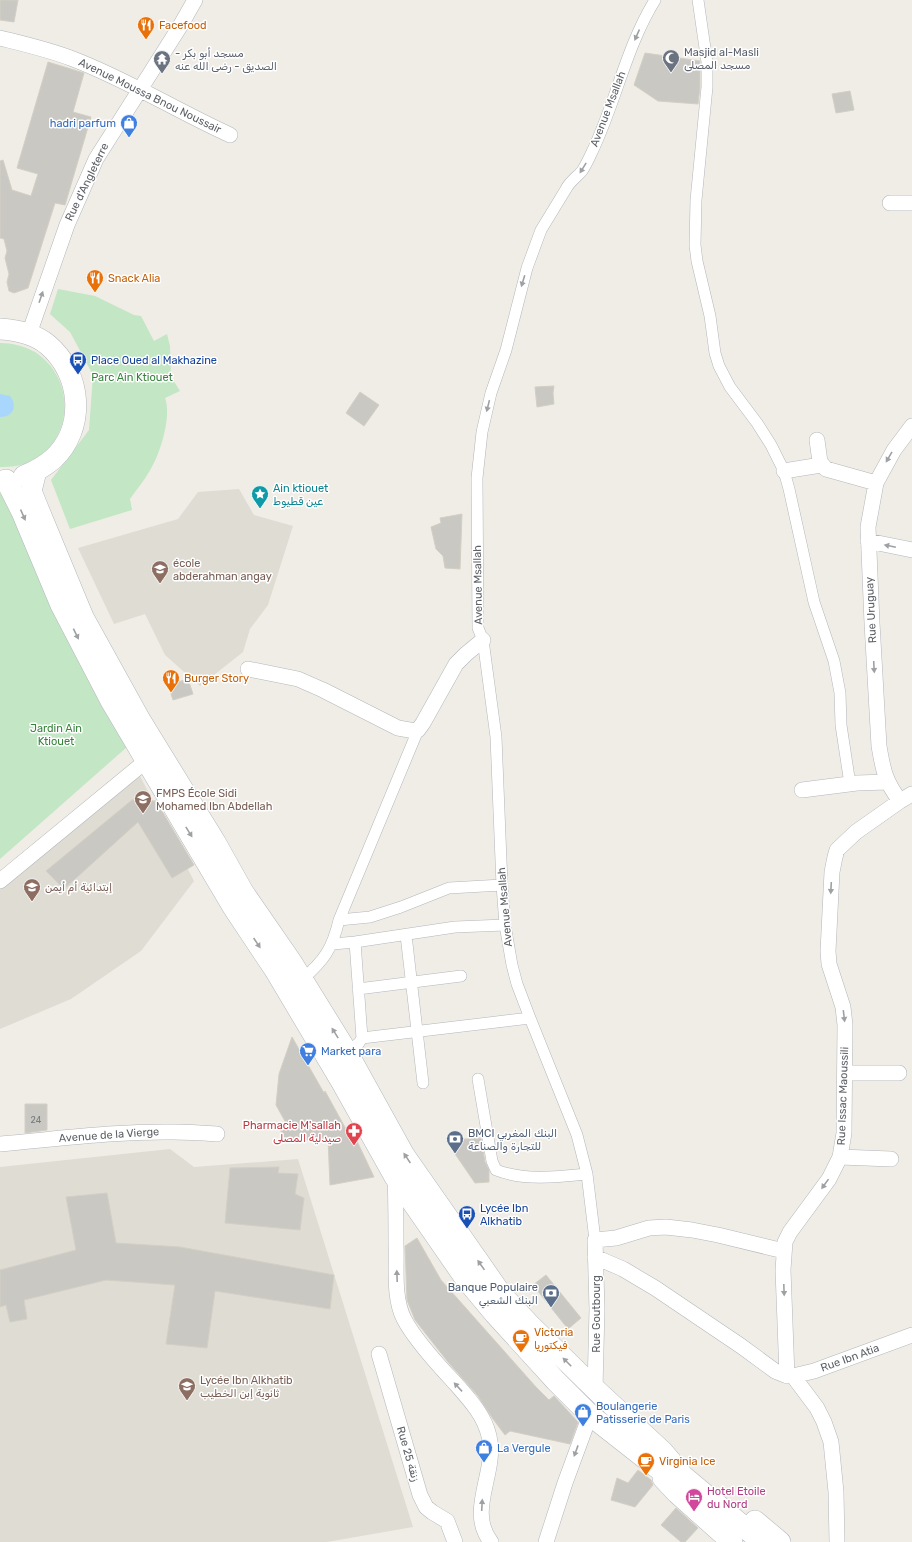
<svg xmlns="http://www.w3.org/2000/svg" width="912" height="1542" viewBox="0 0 912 1542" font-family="Rubik,Vazirmatn,sans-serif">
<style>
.education{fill:#dfdcd4}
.green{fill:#c3e6c4}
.water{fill:#a9d6fc}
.building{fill:#cac8c3;stroke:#d4cfc4}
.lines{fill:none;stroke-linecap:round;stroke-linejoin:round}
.pedestrian-casing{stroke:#b3b6ba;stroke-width:12}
.minor-casing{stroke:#b3b6ba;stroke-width:16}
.secondary-casing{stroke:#b4b8bd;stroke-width:22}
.pedestrian{stroke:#fff;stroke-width:11}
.minor{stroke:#fff;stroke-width:15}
.secondary{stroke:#fff;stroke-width:21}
.oneway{fill:#9ea0a3}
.labels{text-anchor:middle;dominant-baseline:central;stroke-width:3;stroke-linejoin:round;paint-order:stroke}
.number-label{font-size:9px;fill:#787b7d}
.food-label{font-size:11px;fill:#c56008;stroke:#fff;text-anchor:start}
.worship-label{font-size:11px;fill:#5b616d;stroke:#fff;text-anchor:start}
.street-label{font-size:11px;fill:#5d6166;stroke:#fff}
.shop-label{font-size:11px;fill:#366cbe;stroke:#fff;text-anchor:start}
.transit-label{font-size:11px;fill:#164399;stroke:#fff;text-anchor:start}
.park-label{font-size:11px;fill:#37833d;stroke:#fff}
.culture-label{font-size:11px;fill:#0d838f;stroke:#fff;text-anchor:start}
.education-label{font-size:11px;fill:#785e54;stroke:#fff;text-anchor:start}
.health-label{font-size:11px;fill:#be3a42;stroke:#fff;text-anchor:end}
.service-label{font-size:11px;fill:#4e5e75;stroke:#fff;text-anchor:start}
.hotel-label{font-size:11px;fill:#b23c85;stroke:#fff;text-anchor:start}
</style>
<rect width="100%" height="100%" fill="#efede6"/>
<path class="education" d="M239,489L254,515L293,526L268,605L250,629L243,652L200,686L165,655L145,614L114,624L78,548L178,519L198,492Z
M140,776L194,881L141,951L71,999L0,1029V888Z
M170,1149L194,1167L298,1159L413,1527L327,1542H0V1167Z"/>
<path class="green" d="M58,289L95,296L134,315L141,316L154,341L167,334L170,346L171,377L180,391L165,398C172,416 160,455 149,472C144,481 136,490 130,499L132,510L70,529L51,480L89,430L93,375L70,332L50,314Z
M0,343C12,343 24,346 35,352C75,378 75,437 32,461C22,466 11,467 0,467Z
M5,493L127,747L0,859V494Z"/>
<path class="water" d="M0,394L10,396C18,406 13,417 0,417Z"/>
<path class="building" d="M0,0H18L14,22L0,20Z
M645,53L700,61V87L698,104L658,101L634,85Z
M48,62L84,73L73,112L91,117L65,205L55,203L28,288L14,293L9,291L7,282L9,274L5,258L7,251L4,239L0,238V161L3,160L12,190L31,196L38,174L17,168Z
M850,91L854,110L836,113L832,94Z
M554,386L553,393L554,404L537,407L535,387Z
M360,392L379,405L364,426L346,413Z
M462,514L460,569L445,568L443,556L436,549L431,527L441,523L440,518Z
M188,679L193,694L173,700L168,685Z
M132,800L156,801L194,865L172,878L138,822L64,889L46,871Z
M292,1037L324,1093L325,1091L352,1140L356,1139L374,1177L330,1185L328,1139L285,1141L278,1124L286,1123L276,1105L279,1074Z
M25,1104H47V1130L25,1133Z
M481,1138L485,1162L489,1170V1182L475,1183L451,1148L450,1140Z
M279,1167L278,1173L298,1174L295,1194L304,1198L300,1230L225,1223L230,1168Z
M107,1193L116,1243L180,1247L334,1275L330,1309L215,1291L207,1348L166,1344L175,1285L106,1280L24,1300L27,1319L10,1322L6,1305L0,1307V1270L76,1250L66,1197Z
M417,1238L441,1280L536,1387L549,1400L554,1396L578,1422L570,1444L510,1431L505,1435L493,1419L478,1396L448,1362L415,1320L407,1300L405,1246Z
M546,1275L581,1318L568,1329L533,1285Z
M638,1470L651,1480L653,1485L635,1507L611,1500L617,1478L628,1483Z
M676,1508L698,1528L685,1542H681L661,1525Z"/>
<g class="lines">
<g class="pedestrian-casing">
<path id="pedestrian" d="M698,0L707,62V87L696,200L695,245L697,261L710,316L715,353L719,366L730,387L757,423L771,445L784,471L789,489L814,602L834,661L840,693L841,725L850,784
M339,920L370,917L401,907L449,888L502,885
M406,935L423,1083
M333,944L355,942L455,927L505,925
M302,980C324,960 332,950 339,920L418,730
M358,989L461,976
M362,1038L530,1018
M347,1052L359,1043L362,1038L355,942
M478,1079L492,1161L496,1170C524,1181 558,1177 587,1174
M595,1240L587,1174L577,1135L530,1018L517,984L512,965L505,925L502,885L496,737L483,640L478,628L477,478L482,432L491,393L506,350L527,268L541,230L566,189C570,181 577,177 582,171C586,165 589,158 592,152C616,102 626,47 655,0"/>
</g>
<g class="minor-casing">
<path id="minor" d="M0,38C24,44 50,50 73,59C128,80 177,111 230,135
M890,203H912
M29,334L67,225L96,159L179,28L195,0
M817,440L820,462L826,469L876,483
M784,471L821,465
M868,541L912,550
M248,669L298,679L323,690L398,728L415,731L418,730L423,723L456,664L466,654L483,640
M802,790L857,783L887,782
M900,801C885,781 883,770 879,746L872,623L868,527L876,483L894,450L912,426
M0,881L146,761
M845,1073H899
M0,1144C58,1139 116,1131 174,1132C189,1132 203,1133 217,1134
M840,1157L891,1159
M395,1177C396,1200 396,1222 396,1244C397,1268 393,1297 404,1319C415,1340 439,1366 455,1383C470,1400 484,1415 489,1436C498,1472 466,1510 491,1542
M595,1257L623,1269L655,1288L741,1346L775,1371L785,1375L793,1376L814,1371L912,1335
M379,1354L420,1495L426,1507L432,1512L447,1521L455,1542
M787,1376L783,1270L785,1242L790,1232L829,1179L840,1157L844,1133L845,1025L843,1007L829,964L828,951L832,872L835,857L837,850L856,832L900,801L912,794
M793,1376L817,1408L824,1422L831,1442L836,1492L837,1542
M595,1389L597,1309L595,1240L616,1238L649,1228L666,1227L692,1230L718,1235L784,1251
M546,1542L565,1483L590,1415"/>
</g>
<g class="secondary-casing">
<path id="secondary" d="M0,329C17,330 35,334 48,345C82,374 86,428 53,459C45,466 34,472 24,476
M36,471L31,491L37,506L83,617L140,720L215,842L243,892L292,963L347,1052L404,1155L483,1268L501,1294L528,1323L595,1389L663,1452L683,1476L762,1542
M6,480L22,512L61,605L111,701L233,907L275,970L344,1086L395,1177L465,1278L495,1314L556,1381L590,1415L655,1466L681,1484
M663,1478L677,1493L732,1542
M755,1521L780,1542"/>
</g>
<use href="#pedestrian" class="pedestrian"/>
<use href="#minor" class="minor"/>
<use href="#secondary" class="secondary"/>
</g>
<defs><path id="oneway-solid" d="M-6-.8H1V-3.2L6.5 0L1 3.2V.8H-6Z"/></defs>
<g class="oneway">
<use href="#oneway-solid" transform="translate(637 35) rotate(114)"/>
<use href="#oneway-solid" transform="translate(583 168) rotate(122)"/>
<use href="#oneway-solid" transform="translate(523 281) rotate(107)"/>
<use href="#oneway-solid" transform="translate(41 297) rotate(-71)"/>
<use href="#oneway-solid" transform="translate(488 406) rotate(104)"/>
<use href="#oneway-solid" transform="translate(889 457) rotate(120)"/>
<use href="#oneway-solid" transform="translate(23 515) rotate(66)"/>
<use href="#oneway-solid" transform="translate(890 546) rotate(-168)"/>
<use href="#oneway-solid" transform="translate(76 634) rotate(64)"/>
<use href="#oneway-solid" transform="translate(874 667) rotate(87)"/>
<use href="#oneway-solid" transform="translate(189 832) rotate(58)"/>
<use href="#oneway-solid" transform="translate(831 888) rotate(93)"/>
<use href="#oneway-solid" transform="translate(257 943) rotate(56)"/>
<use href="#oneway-solid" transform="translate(844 1016) rotate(83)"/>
<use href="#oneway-solid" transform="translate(335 1033) rotate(-122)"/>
<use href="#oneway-solid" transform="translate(407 1158) rotate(-124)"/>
<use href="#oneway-solid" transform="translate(825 1184) rotate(126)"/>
<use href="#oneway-solid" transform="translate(481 1265) rotate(-125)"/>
<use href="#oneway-solid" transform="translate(397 1276) rotate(-92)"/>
<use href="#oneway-solid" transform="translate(784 1290) rotate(88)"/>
<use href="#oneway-solid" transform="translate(567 1362) rotate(-135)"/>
<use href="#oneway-solid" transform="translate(458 1387) rotate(-133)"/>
<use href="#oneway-solid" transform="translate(576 1451) rotate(110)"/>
<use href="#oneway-solid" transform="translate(482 1505) rotate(-87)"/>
</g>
<defs>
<g id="restaurant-pin" transform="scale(0.9)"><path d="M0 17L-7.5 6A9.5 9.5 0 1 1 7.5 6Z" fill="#e8710a" stroke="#fff"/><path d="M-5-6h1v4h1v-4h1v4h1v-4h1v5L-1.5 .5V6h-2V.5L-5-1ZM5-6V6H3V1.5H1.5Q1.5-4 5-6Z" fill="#fff"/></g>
<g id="mosque-pin" transform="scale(0.9)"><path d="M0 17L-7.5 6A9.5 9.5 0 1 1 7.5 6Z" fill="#6b7280" stroke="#fff"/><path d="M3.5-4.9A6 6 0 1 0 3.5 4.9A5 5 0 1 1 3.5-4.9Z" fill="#fff"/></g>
<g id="temple-pin" transform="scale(0.9)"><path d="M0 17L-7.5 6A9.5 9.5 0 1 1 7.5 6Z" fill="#6b7280" stroke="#fff"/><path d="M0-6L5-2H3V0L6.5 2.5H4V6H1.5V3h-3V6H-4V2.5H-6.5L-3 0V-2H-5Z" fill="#fff"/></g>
<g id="shop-pin" transform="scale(0.9)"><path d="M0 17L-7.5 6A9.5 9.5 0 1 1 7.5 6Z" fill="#3f7fe0" stroke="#fff"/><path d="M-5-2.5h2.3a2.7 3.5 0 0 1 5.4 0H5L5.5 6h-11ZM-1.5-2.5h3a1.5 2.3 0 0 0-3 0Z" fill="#fff"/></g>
<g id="bus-pin" transform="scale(0.9)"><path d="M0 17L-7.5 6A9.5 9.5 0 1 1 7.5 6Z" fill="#1a4fb4" stroke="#fff"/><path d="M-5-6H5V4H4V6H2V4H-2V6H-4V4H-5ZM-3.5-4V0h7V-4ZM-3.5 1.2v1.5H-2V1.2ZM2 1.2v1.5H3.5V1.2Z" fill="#fff"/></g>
<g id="sight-pin" transform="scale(0.9)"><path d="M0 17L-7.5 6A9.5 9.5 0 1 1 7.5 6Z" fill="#0f9aa8" stroke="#fff"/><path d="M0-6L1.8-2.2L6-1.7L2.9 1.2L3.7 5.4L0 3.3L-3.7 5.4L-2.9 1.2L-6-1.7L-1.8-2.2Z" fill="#fff"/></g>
<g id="school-pin" transform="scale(0.9)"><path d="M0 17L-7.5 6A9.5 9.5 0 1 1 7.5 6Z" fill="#8d6e63" stroke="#fff"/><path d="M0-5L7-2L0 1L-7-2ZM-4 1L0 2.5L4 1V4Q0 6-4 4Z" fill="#fff"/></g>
<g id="supermarket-pin" transform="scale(0.9)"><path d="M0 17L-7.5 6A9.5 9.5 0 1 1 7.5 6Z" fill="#3f7fe0" stroke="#fff"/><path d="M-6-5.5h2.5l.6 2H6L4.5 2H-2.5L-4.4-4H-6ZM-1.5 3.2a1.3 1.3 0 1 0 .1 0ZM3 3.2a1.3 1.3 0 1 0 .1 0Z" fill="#fff"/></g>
<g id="pharmacy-pin" transform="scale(0.9)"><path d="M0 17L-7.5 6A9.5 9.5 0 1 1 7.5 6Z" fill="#e0444e" stroke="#fff"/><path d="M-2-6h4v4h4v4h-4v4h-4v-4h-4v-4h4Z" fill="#fff"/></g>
<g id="bank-pin" transform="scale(0.9)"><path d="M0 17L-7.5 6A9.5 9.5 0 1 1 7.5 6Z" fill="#5c6f8a" stroke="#fff"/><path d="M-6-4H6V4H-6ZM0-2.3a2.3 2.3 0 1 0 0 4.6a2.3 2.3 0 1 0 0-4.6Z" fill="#fff"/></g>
<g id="cafe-pin" transform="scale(0.9)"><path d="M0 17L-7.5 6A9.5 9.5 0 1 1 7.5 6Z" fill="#e8710a" stroke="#fff"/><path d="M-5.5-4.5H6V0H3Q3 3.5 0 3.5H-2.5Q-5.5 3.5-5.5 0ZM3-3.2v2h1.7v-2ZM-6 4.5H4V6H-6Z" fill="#fff"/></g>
<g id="hotel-pin" transform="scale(0.9)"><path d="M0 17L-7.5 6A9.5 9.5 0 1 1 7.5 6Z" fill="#d1479c" stroke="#fff"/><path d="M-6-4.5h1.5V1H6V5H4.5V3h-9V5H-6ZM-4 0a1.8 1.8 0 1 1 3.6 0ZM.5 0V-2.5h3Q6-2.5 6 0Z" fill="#fff"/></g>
</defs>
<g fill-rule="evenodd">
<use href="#restaurant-pin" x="146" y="25"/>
<use href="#mosque-pin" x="671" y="58"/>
<use href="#temple-pin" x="162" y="59"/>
<use href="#shop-pin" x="129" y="123"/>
<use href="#restaurant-pin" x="95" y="278"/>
<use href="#bus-pin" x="78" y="360"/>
<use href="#sight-pin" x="260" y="494"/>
<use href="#school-pin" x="160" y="569"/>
<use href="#restaurant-pin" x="171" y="678"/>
<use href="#school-pin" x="143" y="799"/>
<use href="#school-pin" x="32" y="887"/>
<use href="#supermarket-pin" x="308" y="1051"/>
<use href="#pharmacy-pin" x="354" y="1131"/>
<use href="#bank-pin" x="455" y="1139"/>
<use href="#bus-pin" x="467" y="1214"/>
<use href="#bank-pin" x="551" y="1293"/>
<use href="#cafe-pin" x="521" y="1338"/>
<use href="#school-pin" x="187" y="1386"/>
<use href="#shop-pin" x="583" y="1412"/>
<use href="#shop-pin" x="484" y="1448"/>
<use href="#cafe-pin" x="646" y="1461"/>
<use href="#hotel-pin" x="694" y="1497"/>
</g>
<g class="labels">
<g class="number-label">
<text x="36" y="1120">24</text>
</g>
<g class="food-label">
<text x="159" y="25">Facefood</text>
<text x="108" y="278">Snack Alia</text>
<text x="184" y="678">Burger Story</text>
<text x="534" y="1332">Victoria<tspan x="534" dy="13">فيكتوريا</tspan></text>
<text x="659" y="1461">Virginia Ice</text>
</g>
<g class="worship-label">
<text x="684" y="52">Masjid al-Masli<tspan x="684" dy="13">مسجد المصلى</tspan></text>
<text x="175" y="53">- مسجد أبو بكر<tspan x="175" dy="13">الصديق - رضى الله عنه</tspan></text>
</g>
<g class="street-label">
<text transform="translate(150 96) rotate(26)">Avenue Moussa Bnou Noussair</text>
<text transform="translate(608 109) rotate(-69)">Avenue Msallah</text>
<text transform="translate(87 182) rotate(-64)">Rue d'Angleterre</text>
<text transform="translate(478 585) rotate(-91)">Avenue Msallah</text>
<text transform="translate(871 610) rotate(-93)">Rue Uruguay</text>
<text transform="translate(505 907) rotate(-95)">Avenue Msallah</text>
<text transform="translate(843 1096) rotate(-88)">Rue Issac Maoussili</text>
<text transform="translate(109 1135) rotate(-4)">Avenue de la Vierge</text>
<text transform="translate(596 1314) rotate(-90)">Rue Goutbourg</text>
<text transform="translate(850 1358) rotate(-20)">Rue Ibn Atia</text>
<text transform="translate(408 1454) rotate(74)">Rue 25 زنقة</text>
</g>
<g class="shop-label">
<text x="116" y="123" text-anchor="end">hadri parfum</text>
<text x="321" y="1051">Market para</text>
<text x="596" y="1406">Boulangerie<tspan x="596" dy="13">Patisserie de Paris</tspan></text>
<text x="497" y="1448">La Vergule</text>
</g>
<g class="transit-label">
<text x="91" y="360">Place Oued al Makhazine</text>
<text x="480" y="1208">Lycée Ibn<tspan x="480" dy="13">Alkhatib</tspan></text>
</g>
<g class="park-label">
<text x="132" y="377">Parc Ain Ktiouet</text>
<text x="56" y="728">Jardin Ain<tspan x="56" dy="13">Ktiouet</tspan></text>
</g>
<g class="culture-label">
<text x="273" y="488">Ain ktiouet<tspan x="273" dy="13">عين قطيوط</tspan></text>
</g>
<g class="education-label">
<text x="173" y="563">école<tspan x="173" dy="13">abderahman angay</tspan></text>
<text x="156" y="793">FMPS École Sidi<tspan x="156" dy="13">Mohamed Ibn Abdellah</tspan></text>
<text x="45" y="887">إبتدائية أم أيمن</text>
<text x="200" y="1380">Lycée Ibn Alkhatib<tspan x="200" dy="13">ثانوية إبن الخطيب</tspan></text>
</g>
<g class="health-label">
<text x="341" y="1125">Pharmacie M'sallah<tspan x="341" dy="13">صيدلية المصلى</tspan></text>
</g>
<g class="service-label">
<text x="468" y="1133">BMCI البنك المغربي<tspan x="468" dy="13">للتجارة والصناعة</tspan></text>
<text x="538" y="1287" text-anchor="end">Banque Populaire<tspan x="538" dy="13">البنك الشعبي</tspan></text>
</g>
<g class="hotel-label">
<text x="707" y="1491">Hotel Etoile<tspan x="707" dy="13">du Nord</tspan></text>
</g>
</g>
</svg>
